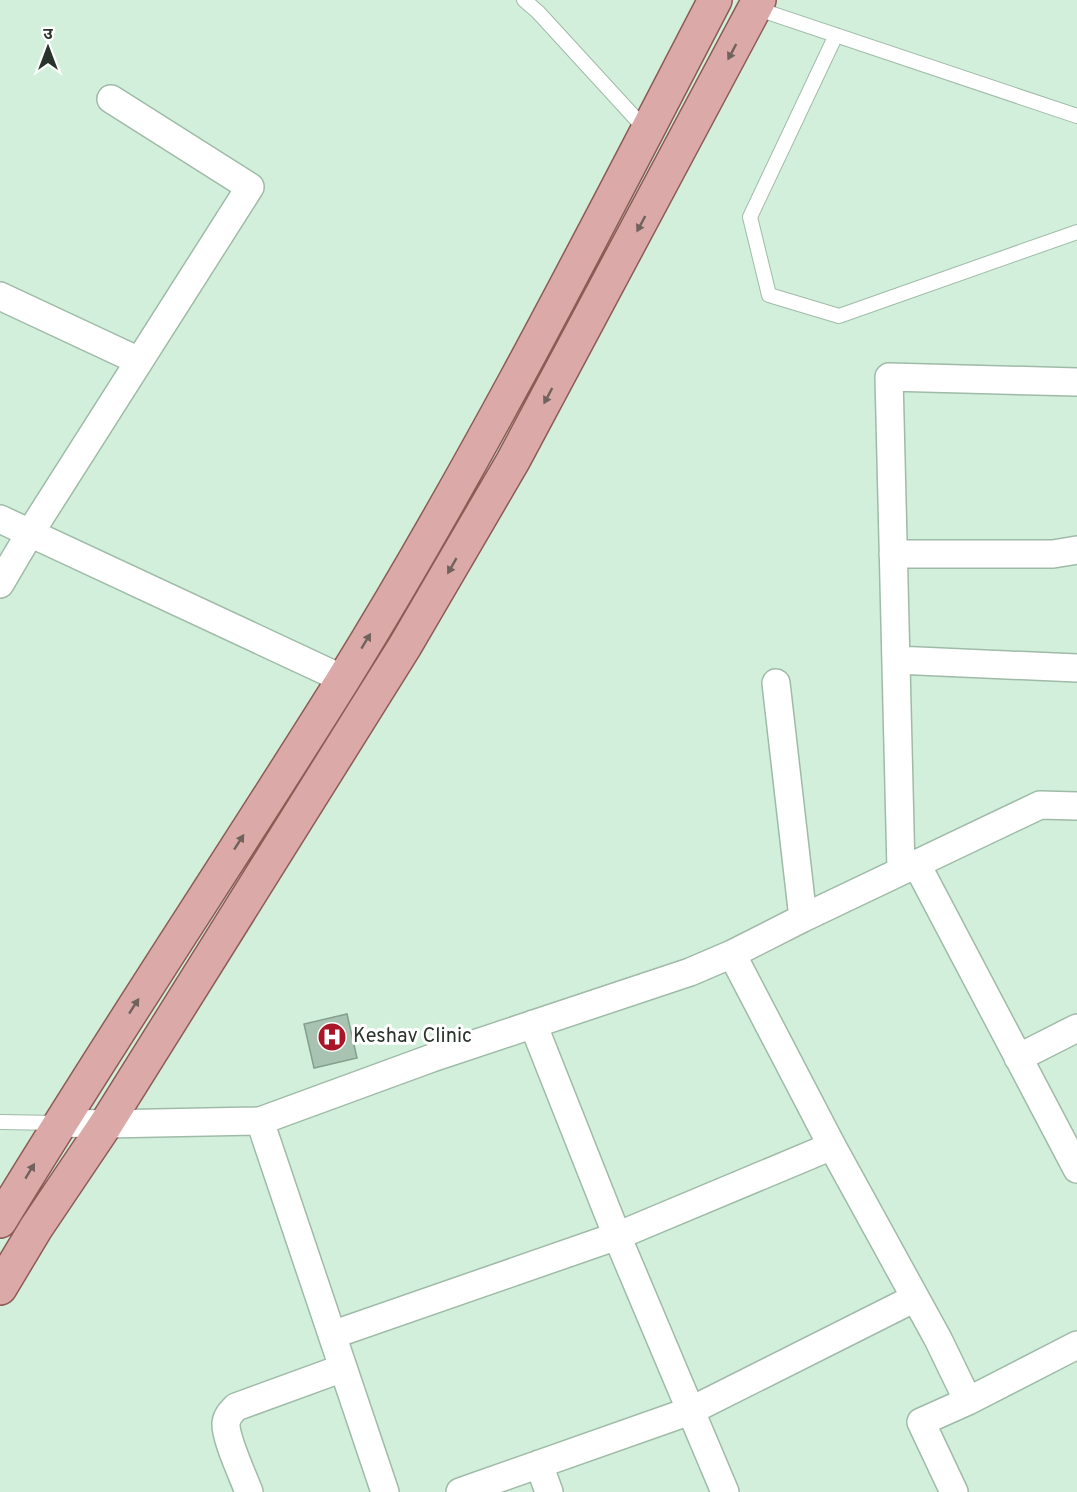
<svg xmlns="http://www.w3.org/2000/svg" width="1077" height="1492" viewBox="0 0 1077 1492" font-family="Overpass,'Noto Sans Devanagari',sans-serif">
<style>
.building{fill:#a8c3b1;stroke:#849f8d;stroke-width:1.5}
.lines{fill:none;stroke-linecap:round;stroke-linejoin:round}
.service-casing{stroke:#9fbba8;stroke-width:16}
.minor-casing{stroke:#9fbba8;stroke-width:30}
.primary-casing{stroke:#8d5b56;stroke-width:36}
.service{stroke:#fff;stroke-width:14}
.minor{stroke:#fff;stroke-width:27}
.primary{stroke:#dba9a7;stroke-width:33}
.oneway{fill:#70625d}
.labels{text-anchor:middle;dominant-baseline:central;stroke-width:6;stroke-linejoin:round;paint-order:stroke}
.poi-label{font-size:20px;fill:#28332b;stroke:#fff;text-anchor:start}
</style>
<rect width="100%" height="100%" fill="#d2efdb"/>
<path class="building" d="M347,1014L357,1058L314,1068L304,1024Z"/>
<g class="lines">
<g class="service-casing">
<path id="service" d="M524,0L538,12L647,131
M755,8L1077,116
M836,35L750,217L769,295L839,316L1077,232
M0,1122L58,1123"/>
</g>
<g class="minor-casing">
<path id="minor" d="M0,296L139,361
M0,519L343,679
M893,554H1053L1077,550
M0,584L30,533L250,187L111,99
M896,660L1077,668
M776,683L803,918
M916,863L1077,1169
M901,870L889,377L1077,382
M732,954L832,1146L938,1339L968,1401L921,1422L954,1492
M533,1024L617,1236L832,1146
M1018,1058L1077,1028
M260,1121L385,1492
M60,1123L106,1124L260,1121L432,1058L690,972L732,954L803,918L1040,805L1077,806
M332,1335L617,1236L725,1492
M968,1401L1077,1345
M539,1464L549,1492
M249,1492C243,1476 225,1438 226,1423C227,1416 231,1412 236,1407L343,1368
M460,1492L690,1411L915,1298"/>
</g>
<g class="primary-casing">
<path id="primary" d="M0,1221C111,1038 230,861 343,680C479,460 596,229 715,0
M0,1288L36,1228L106,1124L405,646L513,461L759,0"/>
</g>
<use href="#service" class="service"/>
<use href="#minor" class="minor"/>
<use href="#primary" class="primary"/>
</g>
<defs><path id="oneway-solid" d="M-6-.8H1V-3.2L6.5 0L1 3.2V.8H-6Z" transform="scale(1.5)"/></defs>
<g class="oneway">
<use href="#oneway-solid" transform="translate(732 52) rotate(118)"/>
<use href="#oneway-solid" transform="translate(641 224) rotate(118)"/>
<use href="#oneway-solid" transform="translate(548 396) rotate(118)"/>
<use href="#oneway-solid" transform="translate(452 566) rotate(120)"/>
<use href="#oneway-solid" transform="translate(366 641) rotate(-59)"/>
<use href="#oneway-solid" transform="translate(239 842) rotate(-57)"/>
<use href="#oneway-solid" transform="translate(134 1006) rotate(-57)"/>
<use href="#oneway-solid" transform="translate(30 1171) rotate(-59)"/>
</g>
<defs>
<g id="hospital-disc" transform="scale(1.5)"><circle r="9.5" fill="#aa1528" stroke="#fff"/><path d="M-5-5h3v3.5h4V-5h3V5h-3V1.5h-4V5h-3Z" fill="#fff"/></g>
</defs>
<g fill-rule="evenodd">
<use href="#hospital-disc" x="332" y="1037"/>
</g>
<g class="labels">
<g class="poi-label">
<text x="353" y="1037">Keshav Clinic</text>
</g>
</g>
<g transform="translate(48 48)" stroke="#ffffff" stroke-width="4.5" paint-order="stroke">
<path d="M0-4.5L10 22L0 15L-10 22Z" fill="#28332b"/>
<text y="-9" font-size="16" font-weight="bold" text-anchor="middle" fill="#28332b">उ</text>
</g>
</svg>
